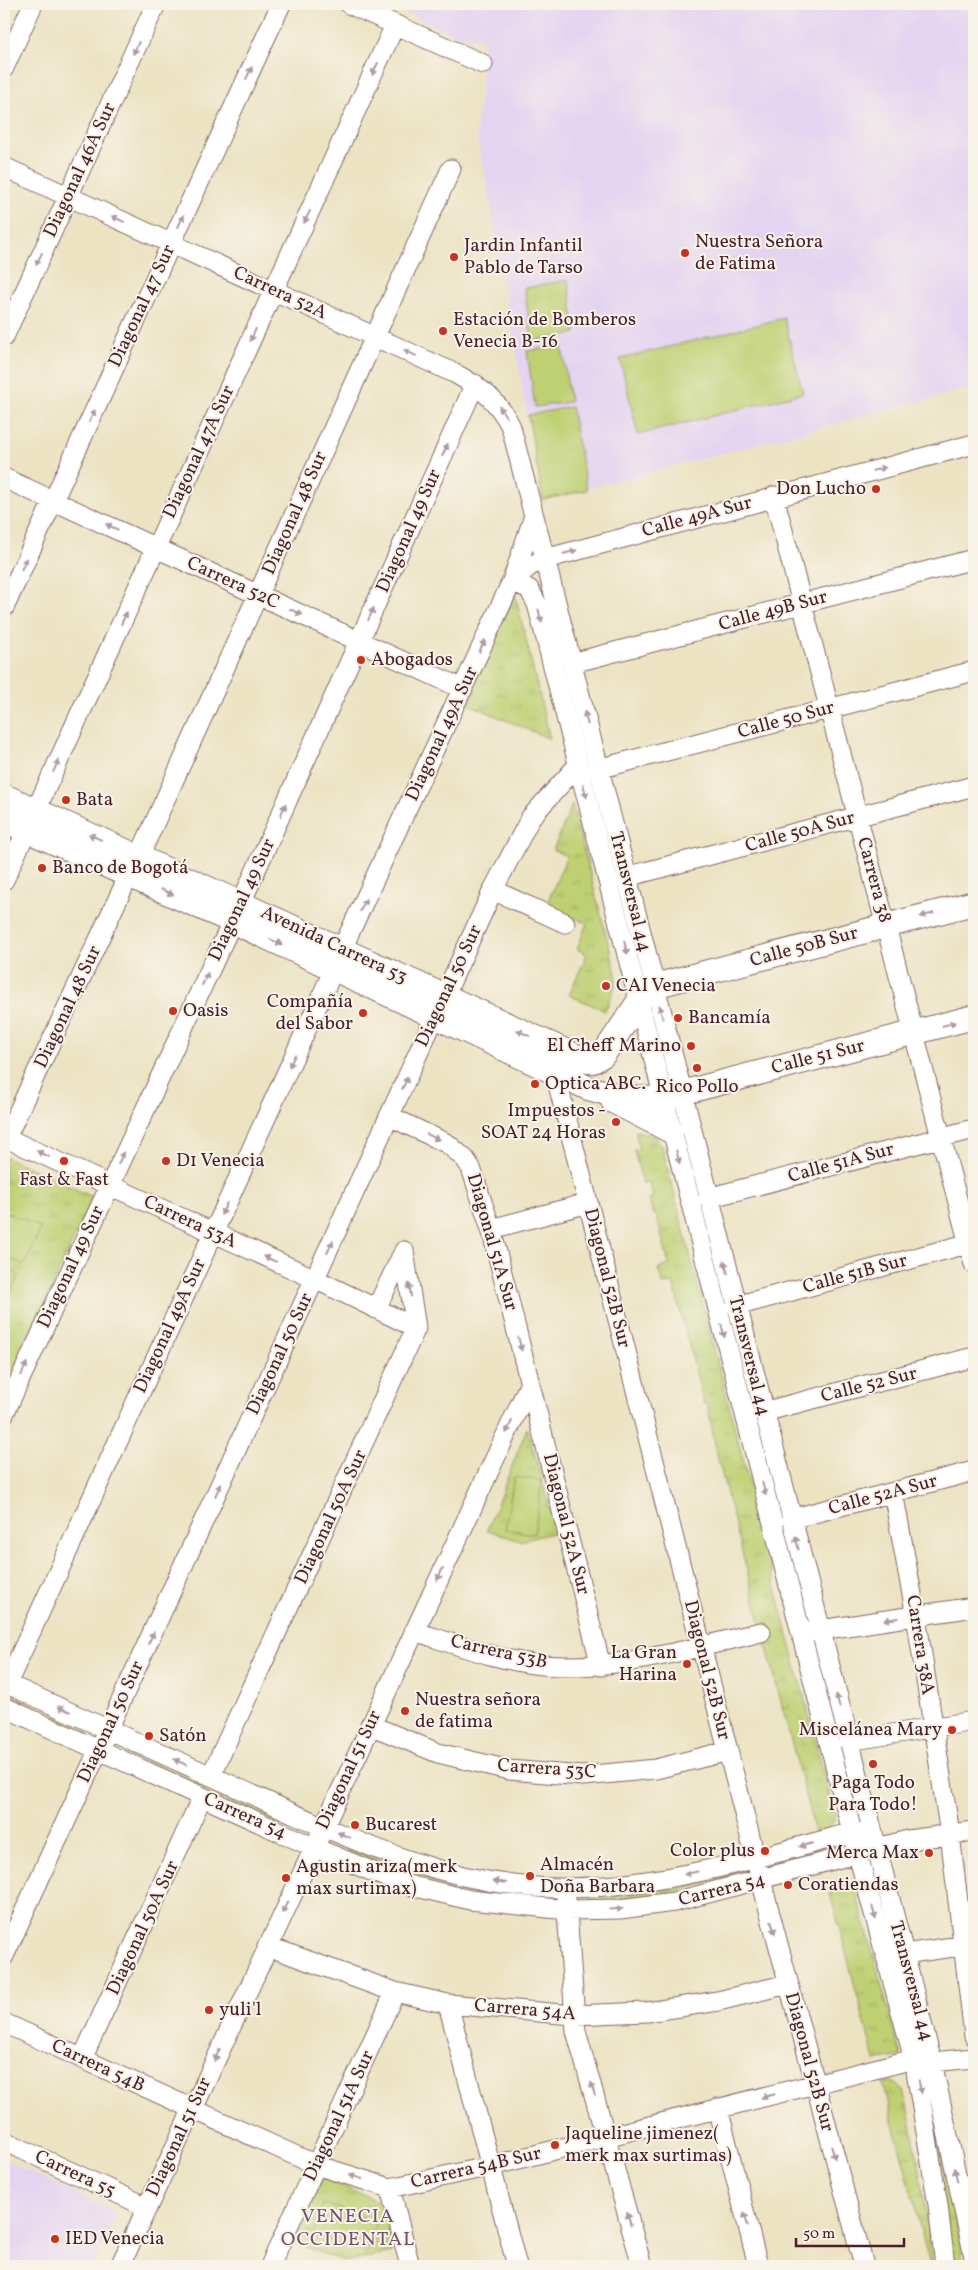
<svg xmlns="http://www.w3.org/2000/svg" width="978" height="2270" viewBox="0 0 978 2270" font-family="Vollkorn,serif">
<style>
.built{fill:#e4d3f1}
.grass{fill:url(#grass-tufts);stroke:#84784e}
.pitch{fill:#bed072;stroke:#84784e}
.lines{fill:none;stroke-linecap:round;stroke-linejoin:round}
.minor-casing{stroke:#836460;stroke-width:21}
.major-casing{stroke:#836460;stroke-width:26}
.minor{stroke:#fff;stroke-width:19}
.major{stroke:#fff;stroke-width:24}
.oneway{fill:#ae9aa0}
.poi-dot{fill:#c8321e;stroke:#f7f3e8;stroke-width:2}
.labels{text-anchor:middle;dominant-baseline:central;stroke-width:4;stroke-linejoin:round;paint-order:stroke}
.street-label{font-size:19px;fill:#4a1f2b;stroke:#f7f3e8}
.poi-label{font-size:19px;fill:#4a1f2b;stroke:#f7f3e8;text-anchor:start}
.neighbourhood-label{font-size:20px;letter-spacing:1px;fill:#75516b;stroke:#f7f3e8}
</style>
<defs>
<pattern id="grass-tufts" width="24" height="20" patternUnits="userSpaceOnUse" patternTransform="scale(1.25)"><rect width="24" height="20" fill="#bed072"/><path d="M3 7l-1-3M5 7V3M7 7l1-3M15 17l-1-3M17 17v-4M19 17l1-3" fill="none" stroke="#a5b263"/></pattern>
</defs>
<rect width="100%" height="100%" fill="#f7f3e8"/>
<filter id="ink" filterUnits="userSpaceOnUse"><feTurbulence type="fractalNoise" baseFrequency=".02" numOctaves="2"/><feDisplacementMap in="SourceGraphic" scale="10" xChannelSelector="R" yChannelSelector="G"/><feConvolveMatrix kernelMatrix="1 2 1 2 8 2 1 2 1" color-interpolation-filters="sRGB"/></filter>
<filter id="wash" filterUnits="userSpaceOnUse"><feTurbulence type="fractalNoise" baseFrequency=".0096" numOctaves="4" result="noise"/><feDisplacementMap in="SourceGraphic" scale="20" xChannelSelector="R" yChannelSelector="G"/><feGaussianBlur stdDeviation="1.12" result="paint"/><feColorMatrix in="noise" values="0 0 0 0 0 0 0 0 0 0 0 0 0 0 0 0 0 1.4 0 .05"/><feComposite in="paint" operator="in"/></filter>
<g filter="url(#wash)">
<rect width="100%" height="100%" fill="#ece3c3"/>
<path class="built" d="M388,4H974V387L543,500L499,259L490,198L476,134L483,64L482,39L455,35Z
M4,2160L117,2213L94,2266H4Z"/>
<path class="grass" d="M515,594L550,739L466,703Z
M572,805L616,973V984L605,1011L569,995L587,954L577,949L587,923L546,906L567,856L553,850Z
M635,1130L655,1137L662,1146L835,1817C833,1828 826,1830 815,1833L718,1459L707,1403L704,1404L673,1283L663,1285L658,1269L669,1265L656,1214L653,1215L649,1199L653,1198L649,1182L642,1183L634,1150L639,1148Z
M4,1156L93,1197L7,1384L4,1383Z
M527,1428L557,1532L520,1541L487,1530Z
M4,1692L88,1731L86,1735L4,1698Z
M131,1752L290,1825L288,1829L124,1754Z
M348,1848L415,1874L535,1894L534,1898L485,1893L414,1878L347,1853Z
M743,1870L744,1874L669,1893L591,1902L590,1898L668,1888Z
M844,1879L854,1885L901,2056L875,2061L827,1882Z
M883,2082H893L904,2090L921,2175L933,2266H930Z
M936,2144H940L965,2266H951Z
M322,2177L383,2203L392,2253L343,2262L295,2242Z"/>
<path class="pitch" d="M568,280L576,333L532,341L524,288Z
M784,318L803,393L638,435L620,359Z
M562,346L570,402L535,407L527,351Z
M571,407L587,490L543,500L528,415Z
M4,1211L41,1228L24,1265L4,1256Z
M4,1267L19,1275L4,1307Z
M514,1477L542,1481L534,1534L505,1529Z
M323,2204L377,2222L366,2253L313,2235Z"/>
</g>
<g filter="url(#ink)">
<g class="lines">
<g class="minor-casing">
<path id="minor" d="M349,4L483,64
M4,68L33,4
M4,167L454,373C480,387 498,400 511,427L932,2062L974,2257
M4,337L156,4
M4,478L463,689
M774,496L974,1264
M512,581L529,589L537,604L858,1855L914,2059L938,2205L945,2266
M512,581L530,566L545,559L974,444
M4,608L281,4
M572,663L974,559
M598,769L974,671
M139,857L451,169
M626,877L974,786
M4,880L395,25
M493,890L565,923
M342,949L512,581L534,516
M334,969L7,1684C85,1719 162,1754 240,1789C343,1836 451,1890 568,1888C665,1886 759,1858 853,1832L865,1833
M555,1073L761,1880L864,2266
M389,1116L448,1144L465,1159L471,1168L491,1229L601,1666
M4,1137L315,1279L416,1328
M6,1138L129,875
M708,1198L974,1129
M491,1229L588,1203
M736,1306L974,1242
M376,1309L404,1251
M763,1412L974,1357
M4,1414L241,903L475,384
M893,1492L916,1616L950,1834L974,2036
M791,1519L974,1471
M414,1631C455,1644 499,1661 543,1665C617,1671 690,1649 761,1632
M807,1632L974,1607
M4,1707L313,1847L400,1883L470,1900L567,1910L620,1909L674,1902L908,1840L974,1831
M370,1725L438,1753L509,1770L583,1776L656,1769L728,1751
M848,1741L974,1721
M211,1776L416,1328L404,1251
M566,1899L576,2031L642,2266
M267,1946L395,1992L448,2004L573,2015L647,2012L718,2001L788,1984
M904,1954L974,1944
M4,1956L493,890L531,817L578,765
M448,2004L517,2266
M4,2023L316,2165L390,2188L491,2166L914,2059
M82,2059L202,1797
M932,2062L974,2058
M718,2108L758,2266
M4,2141L147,2207
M390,2188L410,2266
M120,2266L530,1383
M270,2266L395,1992"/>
</g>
<g class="major-casing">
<path id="major" d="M4,796L587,1061H593L603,1055L644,994L654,986L974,903
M4,820L232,921L588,1088C613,1095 636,1101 662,1098L974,1017
M613,1101L671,1131"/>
</g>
<use href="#minor" class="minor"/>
<use href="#major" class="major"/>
</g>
<defs><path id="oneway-solid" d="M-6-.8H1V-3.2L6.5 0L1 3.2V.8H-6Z" transform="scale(1.25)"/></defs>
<g class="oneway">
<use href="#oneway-solid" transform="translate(136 48) rotate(115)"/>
<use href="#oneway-solid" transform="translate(375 69) rotate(115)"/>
<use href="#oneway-solid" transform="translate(249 73) rotate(-65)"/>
<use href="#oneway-solid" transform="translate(307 217) rotate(115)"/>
<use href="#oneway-solid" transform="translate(118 219) rotate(-155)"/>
<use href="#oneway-solid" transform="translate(181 221) rotate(-65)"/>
<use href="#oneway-solid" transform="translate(39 259) rotate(115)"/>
<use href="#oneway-solid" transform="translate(253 335) rotate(115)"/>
<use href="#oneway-solid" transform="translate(410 353) rotate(-155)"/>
<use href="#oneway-solid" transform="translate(503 412) rotate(-124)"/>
<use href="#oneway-solid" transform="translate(92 416) rotate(-65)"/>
<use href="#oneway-solid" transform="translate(445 450) rotate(-66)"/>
<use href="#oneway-solid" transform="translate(879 469) rotate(-15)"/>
<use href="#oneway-solid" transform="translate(112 527) rotate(-155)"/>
<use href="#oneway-solid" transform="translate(570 552) rotate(-15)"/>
<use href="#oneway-solid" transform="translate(24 564) rotate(-65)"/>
<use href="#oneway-solid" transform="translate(296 612) rotate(25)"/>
<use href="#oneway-solid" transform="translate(371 614) rotate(-66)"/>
<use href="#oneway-solid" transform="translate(540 616) rotate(76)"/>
<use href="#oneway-solid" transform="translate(124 618) rotate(-65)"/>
<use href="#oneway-solid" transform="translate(482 646) rotate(-65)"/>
<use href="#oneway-solid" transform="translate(586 718) rotate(-104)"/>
<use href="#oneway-solid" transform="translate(56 766) rotate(-65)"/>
<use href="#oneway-solid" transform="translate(585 791) rotate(75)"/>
<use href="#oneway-solid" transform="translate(283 810) rotate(-66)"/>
<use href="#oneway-solid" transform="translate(95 837) rotate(-156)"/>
<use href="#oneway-solid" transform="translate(167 892) rotate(24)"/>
<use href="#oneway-solid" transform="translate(363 905) rotate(-65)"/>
<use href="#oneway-solid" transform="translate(927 915) rotate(165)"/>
<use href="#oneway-solid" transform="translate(276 942) rotate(25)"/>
<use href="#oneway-solid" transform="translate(626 948) rotate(75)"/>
<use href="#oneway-solid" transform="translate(205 979) rotate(-65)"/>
<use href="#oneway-solid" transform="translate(661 1012) rotate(-104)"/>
<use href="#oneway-solid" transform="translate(949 1024) rotate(-15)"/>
<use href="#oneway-solid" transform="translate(523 1033) rotate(-155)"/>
<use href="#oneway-solid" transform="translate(292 1061) rotate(115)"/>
<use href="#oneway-solid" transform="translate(405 1083) rotate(-65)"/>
<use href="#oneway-solid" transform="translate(433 1137) rotate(26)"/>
<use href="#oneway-solid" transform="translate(43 1154) rotate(-155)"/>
<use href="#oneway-solid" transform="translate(678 1157) rotate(75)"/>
<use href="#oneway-solid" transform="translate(121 1158) rotate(-65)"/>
<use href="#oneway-solid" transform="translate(224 1209) rotate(115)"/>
<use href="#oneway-solid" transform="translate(330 1247) rotate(-65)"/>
<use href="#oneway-solid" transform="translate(270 1259) rotate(-155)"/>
<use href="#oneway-solid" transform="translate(726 1267) rotate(-105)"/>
<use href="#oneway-solid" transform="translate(410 1290) rotate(-99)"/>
<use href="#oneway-solid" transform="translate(723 1331) rotate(75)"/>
<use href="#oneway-solid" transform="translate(520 1344) rotate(76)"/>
<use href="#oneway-solid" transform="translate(24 1369) rotate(-66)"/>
<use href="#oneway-solid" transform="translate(509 1427) rotate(115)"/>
<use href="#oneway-solid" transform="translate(764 1489) rotate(75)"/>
<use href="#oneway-solid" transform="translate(218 1490) rotate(-65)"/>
<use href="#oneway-solid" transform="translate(797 1543) rotate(-104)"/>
<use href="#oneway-solid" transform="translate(440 1574) rotate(115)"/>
<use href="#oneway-solid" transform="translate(891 1619) rotate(172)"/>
<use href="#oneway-solid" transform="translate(151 1638) rotate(-65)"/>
<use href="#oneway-solid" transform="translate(838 1701) rotate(-104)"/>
<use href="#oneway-solid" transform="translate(64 1709) rotate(-156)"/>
<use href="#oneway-solid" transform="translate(180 1762) rotate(-156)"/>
<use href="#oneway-solid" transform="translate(344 1835) rotate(-158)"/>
<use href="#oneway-solid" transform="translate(806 1845) rotate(165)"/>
<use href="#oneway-solid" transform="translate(691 1873) rotate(167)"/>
<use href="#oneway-solid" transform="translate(500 1882) rotate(-172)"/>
<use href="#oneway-solid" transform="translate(285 1907) rotate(115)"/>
<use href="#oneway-solid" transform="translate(616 1909) rotate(-3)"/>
<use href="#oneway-solid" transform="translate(874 1913) rotate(75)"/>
<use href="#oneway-solid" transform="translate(773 1927) rotate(75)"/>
<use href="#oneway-solid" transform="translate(217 2055) rotate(115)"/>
<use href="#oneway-solid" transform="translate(920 2087) rotate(79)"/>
<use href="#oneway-solid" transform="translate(593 2089) rotate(-106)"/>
<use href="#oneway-solid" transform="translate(768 2096) rotate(166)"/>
<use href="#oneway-solid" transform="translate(833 2152) rotate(75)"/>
<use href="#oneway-solid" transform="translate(956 2175) rotate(-102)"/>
<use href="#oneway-solid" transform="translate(356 2177) rotate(-163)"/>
<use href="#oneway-solid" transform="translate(629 2219) rotate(-105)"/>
<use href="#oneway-solid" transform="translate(746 2219) rotate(-104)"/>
</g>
</g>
<g class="poi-dot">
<circle cx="685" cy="253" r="5"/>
<circle cx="454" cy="257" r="5"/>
<circle cx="443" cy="331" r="5"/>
<circle cx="876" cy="489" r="5"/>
<circle cx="361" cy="660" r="5"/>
<circle cx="66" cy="800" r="5"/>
<circle cx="42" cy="868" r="5"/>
<circle cx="606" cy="986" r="5"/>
<circle cx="173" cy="1011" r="5"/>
<circle cx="363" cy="1013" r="5"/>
<circle cx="678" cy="1018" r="5"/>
<circle cx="691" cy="1046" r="5"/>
<circle cx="697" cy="1068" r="5"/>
<circle cx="535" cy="1084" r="5"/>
<circle cx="616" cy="1122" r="5"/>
<circle cx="64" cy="1161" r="5"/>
<circle cx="166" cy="1161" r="5"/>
<circle cx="687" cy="1664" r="5"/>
<circle cx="405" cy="1711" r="5"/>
<circle cx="952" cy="1730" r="5"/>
<circle cx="149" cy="1736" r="5"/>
<circle cx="873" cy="1764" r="5"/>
<circle cx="355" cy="1825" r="5"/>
<circle cx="765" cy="1851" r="5"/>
<circle cx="929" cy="1853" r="5"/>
<circle cx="530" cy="1876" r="5"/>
<circle cx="286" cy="1878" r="5"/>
<circle cx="788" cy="1885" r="5"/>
<circle cx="209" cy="2010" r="5"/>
<circle cx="555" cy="2145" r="5"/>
<circle cx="55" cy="2239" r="5"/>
</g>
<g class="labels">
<g class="street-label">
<text transform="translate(80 170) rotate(-65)">Diagonal 46A Sur</text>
<text transform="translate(280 293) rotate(25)">Carrera 52A</text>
<text transform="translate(142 306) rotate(-65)">Diagonal 47 Sur</text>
<text transform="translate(199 452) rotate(-65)">Diagonal 47A Sur</text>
<text transform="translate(295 513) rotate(-66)">Diagonal 48 Sur</text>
<text transform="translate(697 517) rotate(-15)">Calle 49A Sur</text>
<text transform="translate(409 531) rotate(-66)">Diagonal 49 Sur</text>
<text transform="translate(233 583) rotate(25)">Carrera 52C</text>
<text transform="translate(773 611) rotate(-15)">Calle 49B Sur</text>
<text transform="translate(786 720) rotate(-15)">Calle 50 Sur</text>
<text transform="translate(442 734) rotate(-65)">Diagonal 49A Sur</text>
<text transform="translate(800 832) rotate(-15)">Calle 50A Sur</text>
<text transform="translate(874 880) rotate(75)">Carrera 38</text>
<text transform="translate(630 892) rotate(76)">Transversal 44</text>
<text transform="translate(242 900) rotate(-65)">Diagonal 49 Sur</text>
<text transform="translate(334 945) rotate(25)">Avenida Carrera 53</text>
<text transform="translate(804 947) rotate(-15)">Calle 50B Sur</text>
<text transform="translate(449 986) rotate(-65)">Diagonal 50 Sur</text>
<text transform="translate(68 1007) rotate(-65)">Diagonal 48 Sur</text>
<text transform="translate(818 1057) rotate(-14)">Calle 51 Sur</text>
<text transform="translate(841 1163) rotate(-15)">Calle 51A Sur</text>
<text transform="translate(190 1222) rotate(25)">Carrera 53A</text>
<text transform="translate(492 1242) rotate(74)">Diagonal 51A Sur</text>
<text transform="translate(71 1267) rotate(-65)">Diagonal 49 Sur</text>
<text transform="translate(855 1274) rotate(-15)">Calle 51B Sur</text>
<text transform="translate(607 1278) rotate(76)">Diagonal 52B Sur</text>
<text transform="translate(170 1326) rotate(-65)">Diagonal 49A Sur</text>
<text transform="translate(280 1354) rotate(-65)">Diagonal 50 Sur</text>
<text transform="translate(749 1356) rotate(76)">Transversal 44</text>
<text transform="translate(869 1385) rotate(-14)">Calle 52 Sur</text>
<text transform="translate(883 1495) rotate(-15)">Calle 52A Sur</text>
<text transform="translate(331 1517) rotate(-65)">Diagonal 50A Sur</text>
<text transform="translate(566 1524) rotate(76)">Diagonal 52A Sur</text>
<text transform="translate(920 1645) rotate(81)">Carrera 38A</text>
<text transform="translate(499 1652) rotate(13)">Carrera 53B</text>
<text transform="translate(707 1670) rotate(76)">Diagonal 52B Sur</text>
<text transform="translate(111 1722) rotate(-65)">Diagonal 50 Sur</text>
<text transform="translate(547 1769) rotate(4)">Carrera 53C</text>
<text transform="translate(349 1770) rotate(-65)">Diagonal 51 Sur</text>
<text transform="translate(245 1816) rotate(24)">Carrera 54</text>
<text transform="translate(722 1890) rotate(-14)">Carrera 54</text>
<text transform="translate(143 1928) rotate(-65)">Diagonal 50A Sur</text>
<text transform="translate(911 1981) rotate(75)">Transversal 44</text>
<text transform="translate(525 2010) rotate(5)">Carrera 54A</text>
<text transform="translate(809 2062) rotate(75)">Diagonal 52B Sur</text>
<text transform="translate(98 2066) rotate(25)">Carrera 54B</text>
<text transform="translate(339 2116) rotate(-65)">Diagonal 51A Sur</text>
<text transform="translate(179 2137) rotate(-65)">Diagonal 51 Sur</text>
<text transform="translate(476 2168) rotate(-13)">Carrera 54B Sur</text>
<text transform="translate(75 2174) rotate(25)">Carrera 55</text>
</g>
<g class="poi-label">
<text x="695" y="242">Nuestra Señora<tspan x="695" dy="22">de Fatima</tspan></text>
<text x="464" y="246">Jardin Infantil<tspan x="464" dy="22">Pablo de Tarso</tspan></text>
<text x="453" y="320">Estación de Bomberos<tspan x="453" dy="22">Venecia B-16</tspan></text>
<text x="866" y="489" text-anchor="end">Don Lucho</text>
<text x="371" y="660">Abogados</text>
<text x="76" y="800">Bata</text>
<text x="52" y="868">Banco de Bogotá</text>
<text x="616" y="986">CAI Venecia</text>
<text x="353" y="1002" text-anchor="end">Compañía<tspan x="353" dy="22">del Sabor</tspan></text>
<text x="183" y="1011">Oasis</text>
<text x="688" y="1018">Bancamía</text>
<text x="681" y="1046" text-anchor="end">El Cheff Marino</text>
<text x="545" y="1084">Optica ABC.</text>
<text x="697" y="1087" text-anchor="middle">Rico Pollo</text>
<text x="606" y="1111" text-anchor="end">Impuestos -<tspan x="606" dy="22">SOAT 24 Horas</tspan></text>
<text x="176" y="1161">D1 Venecia</text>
<text x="64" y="1180" text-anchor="middle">Fast &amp; Fast</text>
<text x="677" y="1653" text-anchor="end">La Gran<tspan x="677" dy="22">Harina</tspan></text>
<text x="415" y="1700">Nuestra señora<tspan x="415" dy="22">de fatima</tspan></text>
<text x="942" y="1730" text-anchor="end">Miscelánea Mary</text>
<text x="159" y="1736">Satón</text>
<text x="873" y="1783" text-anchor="middle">Paga Todo<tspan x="873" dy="22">Para Todo!</tspan></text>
<text x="365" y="1825">Bucarest</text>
<text x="755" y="1851" text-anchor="end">Color plus</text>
<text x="919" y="1853" text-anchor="end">Merca Max</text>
<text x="540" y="1865">Almacén<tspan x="540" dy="22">Doña Barbara</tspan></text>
<text x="296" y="1867">Agustin ariza(merk<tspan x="296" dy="22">max surtimax)</tspan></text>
<text x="798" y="1885">Coratiendas</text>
<text x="219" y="2010">yuli'l</text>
<text x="565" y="2134">Jaqueline jimenez(<tspan x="565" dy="22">merk max surtimas)</tspan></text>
<text x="65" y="2239">IED Venecia</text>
</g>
<g class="neighbourhood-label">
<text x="348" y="2217">VENECIA<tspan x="348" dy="23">OCCIDENTAL</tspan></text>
</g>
</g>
<rect width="978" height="2270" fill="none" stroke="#f7f3e8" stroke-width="20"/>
<path d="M796 2238v8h108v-8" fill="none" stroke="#4a1f2b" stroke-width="2.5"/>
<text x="803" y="2238" font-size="15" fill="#4a1f2b" stroke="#f7f3e8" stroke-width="4" paint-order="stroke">50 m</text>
</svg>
